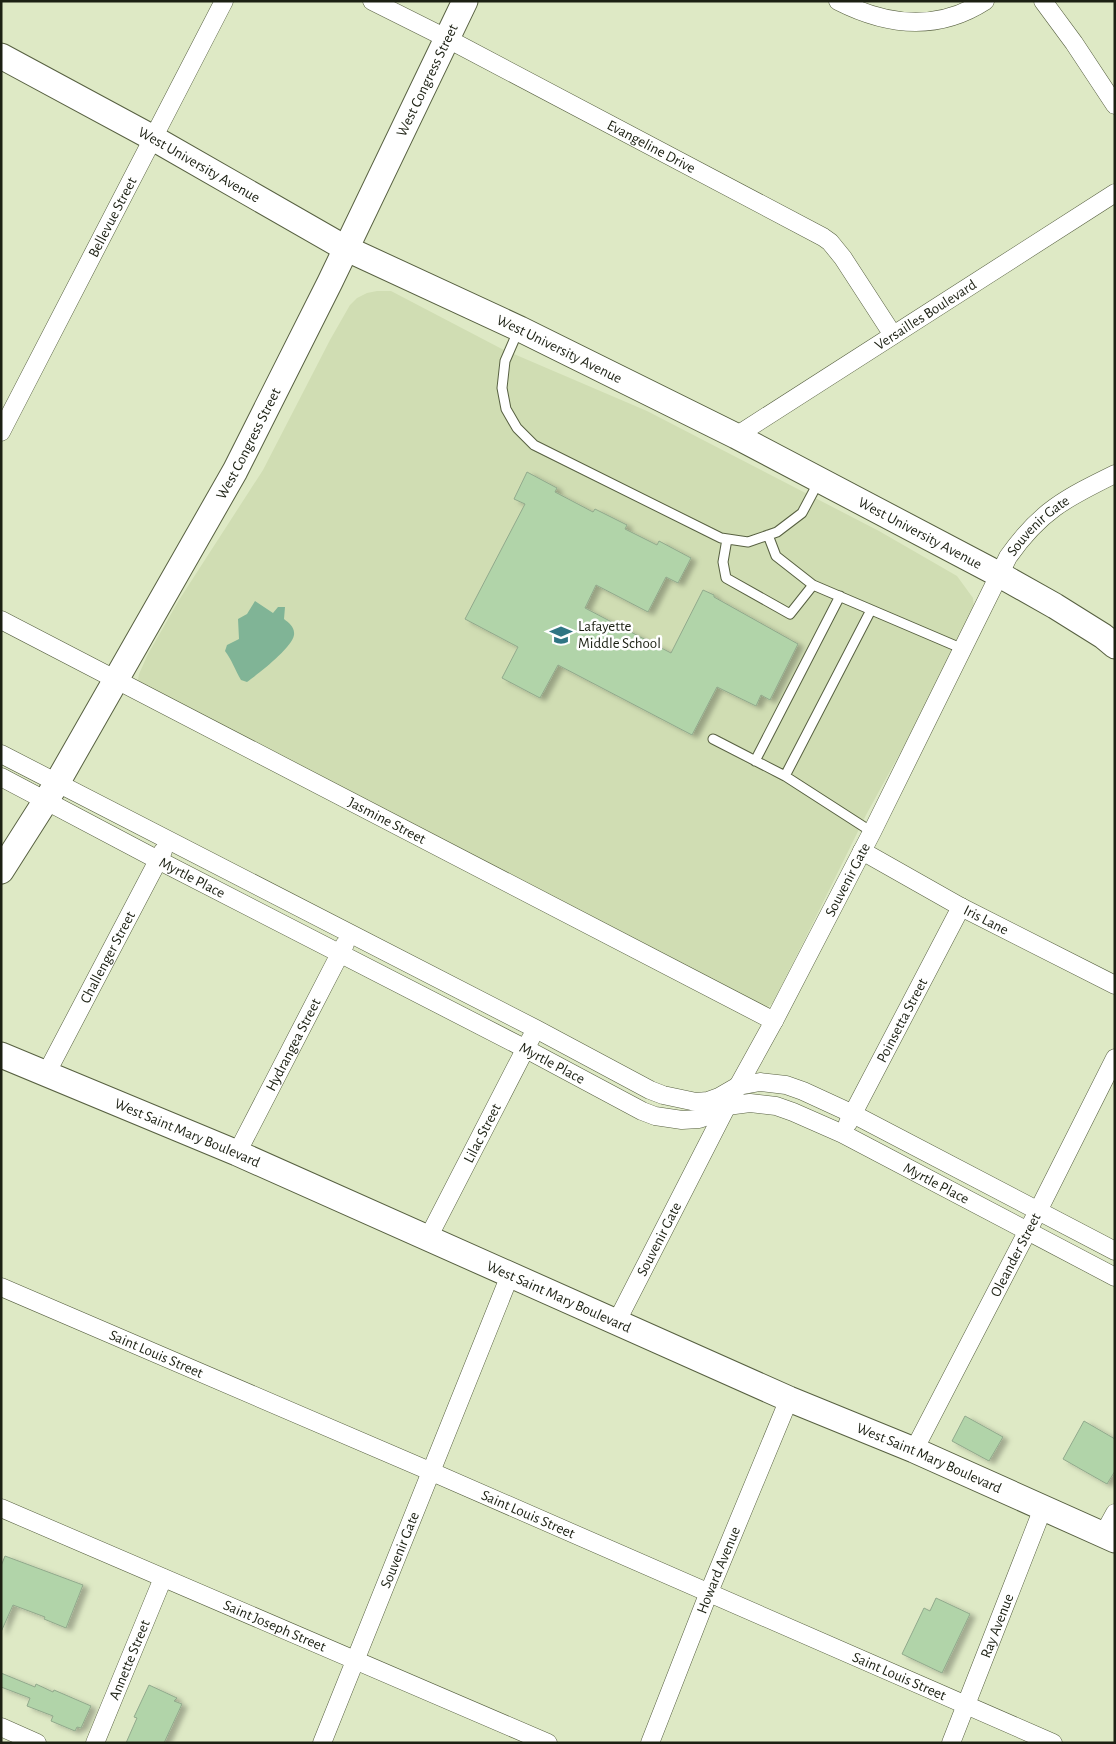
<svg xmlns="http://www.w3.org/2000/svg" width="1116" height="1744" viewBox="0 0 1116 1744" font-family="'Alegreya Sans',sans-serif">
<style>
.built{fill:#d0ddb3}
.water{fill:#80b496}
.building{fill:#b1d4a9;stroke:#91a98c;filter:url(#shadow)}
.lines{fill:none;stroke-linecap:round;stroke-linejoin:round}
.lane-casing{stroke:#576041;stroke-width:11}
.street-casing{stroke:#576041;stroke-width:19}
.secondary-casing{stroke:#576041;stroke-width:27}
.lane{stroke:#fff;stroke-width:9}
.street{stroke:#fff;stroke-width:18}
.secondary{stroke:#fff;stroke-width:25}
.labels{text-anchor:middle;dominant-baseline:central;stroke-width:5;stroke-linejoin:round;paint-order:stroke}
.street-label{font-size:15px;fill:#1c2013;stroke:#fff}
.poi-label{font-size:15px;fill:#1c2013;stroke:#fff;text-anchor:start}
</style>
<defs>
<filter id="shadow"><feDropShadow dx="5.5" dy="3" stdDeviation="2.5" flood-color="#0004"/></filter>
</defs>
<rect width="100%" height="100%" fill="#dee9c5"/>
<path class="built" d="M377,291H391L500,348L647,411L879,531L957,576L973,598L974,608L951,660L866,815L805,939L772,1004L767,1007L763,1008L141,685L138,680L139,674L148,654L179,600L263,470L330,340L350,305L357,298L367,293Z"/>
<path class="water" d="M255,601L273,613L278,607H285L284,619C289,623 295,627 294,635C292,648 258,674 247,682L241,680C235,670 232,660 225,651L227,645L239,639L238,619L247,614Z"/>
<path class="building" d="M527,472L557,488L555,492L593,512L595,509L627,525L625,529L657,545L659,541L691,558L678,583L666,577L648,612L596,585L585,608L671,653L703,590L714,595V597L798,644L770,700L761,695L756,706L717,687L692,735L558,665L540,698L502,678L518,647L465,619L525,504L514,499Z
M965,1416L1003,1437L989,1461L952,1441Z
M1084,1421L1115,1439V1471L1107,1484L1063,1459Z
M5,1556L83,1585L66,1628L44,1619L45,1617L13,1605L1,1632V1566Z
M936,1598L970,1614L942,1673L902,1654L924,1608L930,1611Z
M1,1673L35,1687L36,1684L53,1692L54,1690L91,1706L81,1728L77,1727L75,1731L51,1721L53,1716L27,1706L30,1698L1,1687Z
M149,1685L177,1698L174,1701L182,1704L164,1743H126L137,1718L134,1717Z"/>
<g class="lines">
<g class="lane-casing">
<path id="lane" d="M518,331L505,361L502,388L506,409L517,428L534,445L721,538L748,542L777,532L802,513L819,481
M727,539L723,562L726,578L790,614L813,585L776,556L768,535
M813,585L963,649
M713,739L785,776L871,610
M755,761L840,596
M785,776L872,832"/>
</g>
<g class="street-casing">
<g id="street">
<path id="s1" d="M372,1L448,39L823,237L830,242L843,258L893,335"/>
<path d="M838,1C887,26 937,32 985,1"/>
<path d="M1043,1L1074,43L1115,105"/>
<path id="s2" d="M1,432L224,1"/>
<path id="s3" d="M736,436L1115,193"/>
<path id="s4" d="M1,620L774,1021"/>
<path d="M1,754L536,1029L650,1090L663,1095L696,1102L708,1101L719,1097L738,1086L760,1082L786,1085L803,1091L853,1114L1115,1251"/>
<path id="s5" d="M1,777L158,860L526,1049L642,1111L655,1116L682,1120L699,1119L720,1112L727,1106L750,1103L776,1106L793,1112L843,1134L1115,1277"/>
<path id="s6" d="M862,851L961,907L1115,985"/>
<path id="s7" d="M46,1074L163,851"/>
<path id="s8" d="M848,1123L961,907"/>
<path id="s9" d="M237,1153L345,944"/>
<path id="s10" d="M428,1238L531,1038"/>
<path id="s11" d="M1,1287L432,1472L1053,1743"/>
<path id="s12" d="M617,1321L727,1106L774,1021L872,832L1008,557C1040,511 1066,498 1115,474"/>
<path id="s13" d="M914,1450L1038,1211L1115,1058"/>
<path id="s14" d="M1,1508L548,1743"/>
<path d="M1103,1535L1115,1513"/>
<path d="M1,1727L37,1743"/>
<path id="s15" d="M95,1743L163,1578"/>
<path id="s16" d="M322,1743L510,1275"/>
<path id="s17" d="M650,1743L709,1592L789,1399"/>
<path id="s18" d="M951,1743L1043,1508"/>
</g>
</g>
<g class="secondary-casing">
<g id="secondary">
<path id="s19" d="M1,56L153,138L345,248L520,329L736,436L1000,575L1055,606L1103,636L1115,646"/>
<path id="s20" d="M1,871L57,783L235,471L330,282L465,1"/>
<path id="s21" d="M1,1055L237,1153L789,1399L914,1450L1115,1540"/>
</g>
</g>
<use href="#lane" class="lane"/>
<use href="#street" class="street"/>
<use href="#secondary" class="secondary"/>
</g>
<defs>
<g id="school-bare" transform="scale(1.725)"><path d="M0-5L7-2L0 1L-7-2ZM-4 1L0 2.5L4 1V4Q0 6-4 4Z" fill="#2f7583" stroke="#fff" stroke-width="2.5" paint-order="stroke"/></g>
</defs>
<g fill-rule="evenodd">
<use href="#school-bare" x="561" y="635"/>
</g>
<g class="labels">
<g class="street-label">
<text stroke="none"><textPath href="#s20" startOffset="899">West Congress Street</textPath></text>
<text stroke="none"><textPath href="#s1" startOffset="315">Evangeline Drive</textPath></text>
<text stroke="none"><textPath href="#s19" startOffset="226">West University Avenue</textPath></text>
<text stroke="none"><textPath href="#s2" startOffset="242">Bellevue Street</textPath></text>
<text stroke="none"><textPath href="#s3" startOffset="225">Versailles Boulevard</textPath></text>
<text stroke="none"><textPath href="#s19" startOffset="631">West University Avenue</textPath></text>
<text stroke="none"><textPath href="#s20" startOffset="494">West Congress Street</textPath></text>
<text stroke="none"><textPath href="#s12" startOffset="902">Souvenir Gate</textPath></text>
<text stroke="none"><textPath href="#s19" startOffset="1036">West University Avenue</textPath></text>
<text stroke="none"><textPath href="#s4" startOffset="435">Jasmine Street</textPath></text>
<text stroke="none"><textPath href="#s5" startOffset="216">Myrtle Place</textPath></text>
<text stroke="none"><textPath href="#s12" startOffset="498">Souvenir Gate</textPath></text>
<text stroke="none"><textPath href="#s6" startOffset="142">Iris Lane</textPath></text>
<text stroke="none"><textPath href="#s7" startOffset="132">Challenger Street</textPath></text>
<text stroke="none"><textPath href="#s8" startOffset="116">Poinsetta Street</textPath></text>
<text stroke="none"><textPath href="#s9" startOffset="122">Hydrangea Street</textPath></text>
<text stroke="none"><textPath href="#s5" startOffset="621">Myrtle Place</textPath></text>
<text stroke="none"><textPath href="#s21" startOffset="202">West Saint Mary Boulevard</textPath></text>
<text stroke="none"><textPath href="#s10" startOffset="118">Lilac Street</textPath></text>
<text stroke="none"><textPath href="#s5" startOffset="1040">Myrtle Place</textPath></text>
<text stroke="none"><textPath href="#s12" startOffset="92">Souvenir Gate</textPath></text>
<text stroke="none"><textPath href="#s13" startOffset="220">Oleander Street</textPath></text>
<text stroke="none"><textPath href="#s21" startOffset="608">West Saint Mary Boulevard</textPath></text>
<text stroke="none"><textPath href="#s11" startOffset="169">Saint Louis Street</textPath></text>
<text stroke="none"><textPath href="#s21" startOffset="1012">West Saint Mary Boulevard</textPath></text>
<text stroke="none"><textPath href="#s11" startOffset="574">Saint Louis Street</textPath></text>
<text stroke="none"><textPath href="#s16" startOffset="208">Souvenir Gate</textPath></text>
<text stroke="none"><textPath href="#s17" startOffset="186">Howard Avenue</textPath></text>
<text stroke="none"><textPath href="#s14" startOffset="298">Saint Joseph Street</textPath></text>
<text stroke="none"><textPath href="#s18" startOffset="126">Ray Avenue</textPath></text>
<text stroke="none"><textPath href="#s15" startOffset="90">Annette Street</textPath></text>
<text stroke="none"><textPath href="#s11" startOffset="979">Saint Louis Street</textPath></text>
</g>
<g class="poi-label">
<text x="578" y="626">Lafayette<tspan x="578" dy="17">Middle School</tspan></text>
</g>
</g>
<rect width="1116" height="1744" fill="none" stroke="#1c2013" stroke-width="5"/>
</svg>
